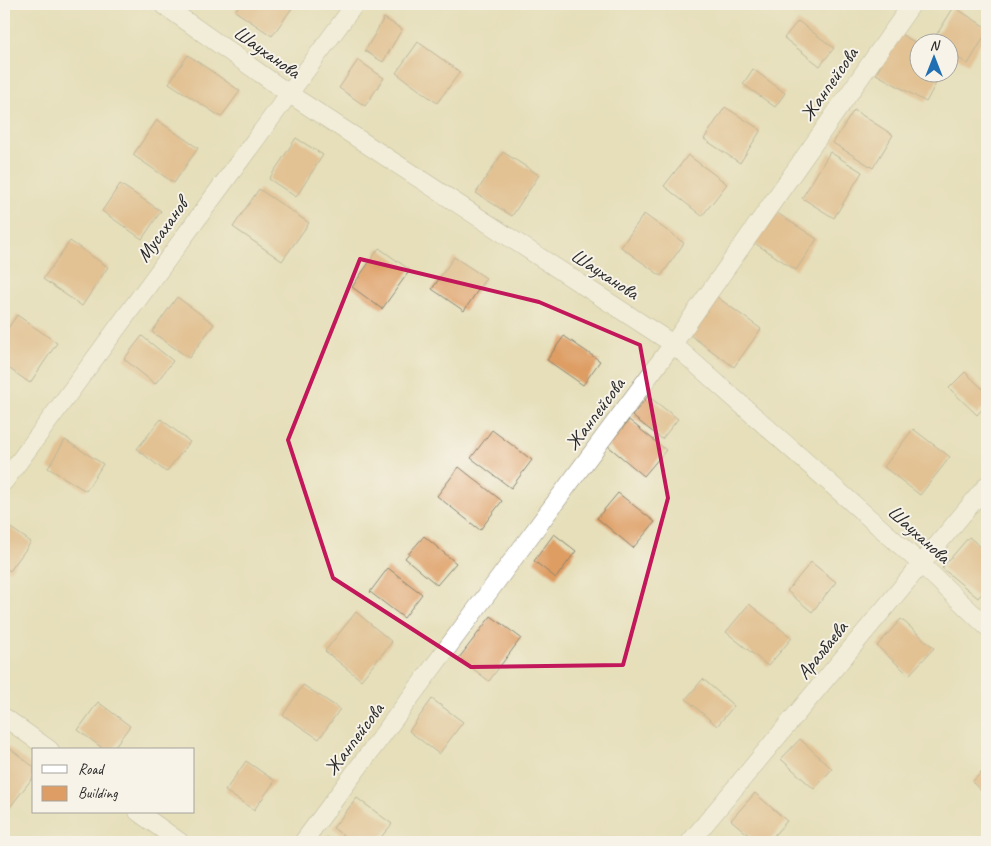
<svg xmlns="http://www.w3.org/2000/svg" width="991" height="846" viewBox="0 0 991 846" font-family="Caveat,sans-serif">
<style>
.building{fill:#de9d64}
.lines{fill:none;stroke-linecap:round;stroke-linejoin:round}
.minor-casing{stroke:#888572;stroke-width:19}
.minor{stroke:#fff;stroke-width:18}
.marked{fill:none;stroke:#c2185b;stroke-width:4;stroke-linejoin:round}
.labels{text-anchor:middle;dominant-baseline:central;stroke-width:4;stroke-linejoin:round;paint-order:stroke}
.street-label{font-size:20px;fill:#2b2b2b;stroke:#f7f3e8}
</style>
<rect width="100%" height="100%" fill="#f7f3e8"/>
<filter id="ink" filterUnits="userSpaceOnUse"><feTurbulence type="fractalNoise" baseFrequency=".02" numOctaves="2"/><feDisplacementMap in="SourceGraphic" scale="10" xChannelSelector="R" yChannelSelector="G"/><feConvolveMatrix kernelMatrix="1 2 1 2 8 2 1 2 1" color-interpolation-filters="sRGB"/></filter>
<filter id="wash" filterUnits="userSpaceOnUse"><feTurbulence type="fractalNoise" baseFrequency=".0096" numOctaves="4" result="noise"/><feDisplacementMap in="SourceGraphic" scale="20" xChannelSelector="R" yChannelSelector="G"/><feGaussianBlur stdDeviation="1.12" result="paint"/><feColorMatrix in="noise" values="0 0 0 0 0 0 0 0 0 0 0 0 0 0 0 0 0 1.4 0 .05"/><feComposite in="paint" operator="in"/></filter>
<g filter="url(#wash)">
<rect width="100%" height="100%" fill="#e6dfba"/>
<g id="blocks">
<path class="building" d="M240,4H295L272,36L235,11Z
M954,7L987,28V32L968,64L948,52V42H932Z
M384,18L402,29L383,62L365,51Z
M798,21L834,48L820,66L784,38Z
M899,33L918,44V72H942L926,102L876,74Z
M418,42L460,72L437,103L396,73Z
M188,55L240,91L221,117L169,83Z
M358,60L384,78L365,106L339,88Z
M753,69L785,93L775,107L743,84Z
M725,107L761,130L740,163L704,139Z
M854,110L893,135L873,168L833,143Z
M157,120L198,148L174,183L133,155Z
M296,138L323,155L296,197L269,179Z
M503,152L539,175L512,216L476,193Z
M830,152L862,172L834,218L802,198Z
M688,155L727,184L702,216L664,186Z
M120,184L161,211L142,239L102,211Z
M259,189L309,223L282,261L233,227Z
M774,211L817,239L796,270L753,242Z
M644,214L684,243L661,276L621,247Z
M70,241L108,267L82,306L43,279Z
M379,248L410,270L382,309L352,287Z
M454,257L486,278L464,311L432,289Z
M177,297L214,324L189,358L152,332Z
M717,297L761,329L734,367L690,335Z
M17,315L57,343L30,383L4,365V334Z
M142,336L173,361L155,384L124,359Z
M564,336L600,361L583,385L547,360Z
M987,360V372L981,367Z
M965,372L987,393V404L977,415L949,388Z
M648,396L678,419L662,439L632,416Z
M161,419L190,442L166,472L137,449Z
M629,420L666,450L644,476L608,446Z
M913,429L950,457L920,495L884,467Z
M492,430L532,460L511,488L471,458Z
M65,440L103,464L86,491L48,468Z
M459,467L502,501L480,530L437,496Z
M618,493L655,522L633,548L597,518Z
M8,526L31,542L10,571L4,567V532Z
M554,534L576,551L556,578L534,561Z
M424,536L456,563L437,585L405,558Z
M969,537L987,552V588L978,598L942,568Z
M811,562L836,582L812,612L787,591Z
M388,568L422,594L404,618L370,592Z
M749,604L792,638L768,666L726,632Z
M356,612L392,642L361,680L325,651Z
M491,616L521,638L489,681L459,658Z
M901,619L934,648L909,675L877,646Z
M703,679L734,706L717,726L686,699Z
M303,685L340,709L319,739L283,715Z
M432,699L463,722L439,754L409,731Z
M98,702L130,726L112,750H105L78,730Z
M800,739L832,769L814,789L781,759Z
M4,744L34,767V776L4,815Z
M246,761L275,781L254,810L225,791Z
M987,767V796L972,782Z
M755,793L787,821L768,842H757L731,820Z
M357,798L392,824L377,842H352L333,828Z
M327,837L335,842H324Z"/>
</g>
</g>
<g filter="url(#ink)">
<use href="#blocks" fill-opacity="0" stroke="#888572" stroke-width="1"/>
<g class="lines">
<g class="minor-casing">
<path id="minor" d="M162,4L288,93L673,344L920,563L987,627
M4,482L355,4
M4,717L50,750
M138,812L180,842
M303,842L673,344L912,4
M690,842L987,485"/>
</g>
<use href="#minor" class="minor"/>
</g>
</g>
<path d="M0 0H991V846H0ZM360,259L539,302L640,345L668,498L623,665L471,667L333,578L288,440Z" fill="#e6dfba" fill-opacity=".55" fill-rule="evenodd"/>
<path class="marked" d="M360,259L539,302L640,345L668,498L623,665L471,667L333,578L288,440Z"/>
<g class="labels">
<g class="street-label">
<text transform="translate(267 52) rotate(35)">Шауханова</text>
<text transform="translate(829 84) rotate(-55)">Жанпейсова</text>
<text transform="translate(162 230) rotate(-54)">Мусаханов</text>
<text transform="translate(605 274) rotate(33)">Шауханова</text>
<text transform="translate(595 414) rotate(-53)">Жанпейсова</text>
<text transform="translate(919 534) rotate(42)">Шауханова</text>
<text transform="translate(822 650) rotate(-51)">Аралбаева</text>
<text transform="translate(354 739) rotate(-53)">Жанпейсова</text>
</g>
</g>
<rect width="991" height="846" fill="none" stroke="#f7f3e8" stroke-width="20"/>
<rect x="32" y="748" width="162" height="65" fill="#f7f3e8" stroke="#a5a39c"/>
<rect x="42" y="765" width="25" height="8" fill="#ffffff" stroke="#a5a39c"/>
<text x="78" y="774" font-size="15" fill="#2b2b2b">Road</text>
<rect x="42" y="786" width="25" height="15" fill="#de9d64" stroke="#a5a39c"/>
<text x="78" y="798" font-size="15" fill="#2b2b2b">Building</text>
<g transform="translate(934 58)"><circle r="24" fill="#f7f3e8" stroke="#a5a39c"/>
<path d="M0-4L9 19L0 12L-9 19Z" fill="#1f6fb2"/>
<text y="-8" font-size="14" font-weight="bold" text-anchor="middle" fill="#2b2b2b">N</text>
</g>
</svg>
